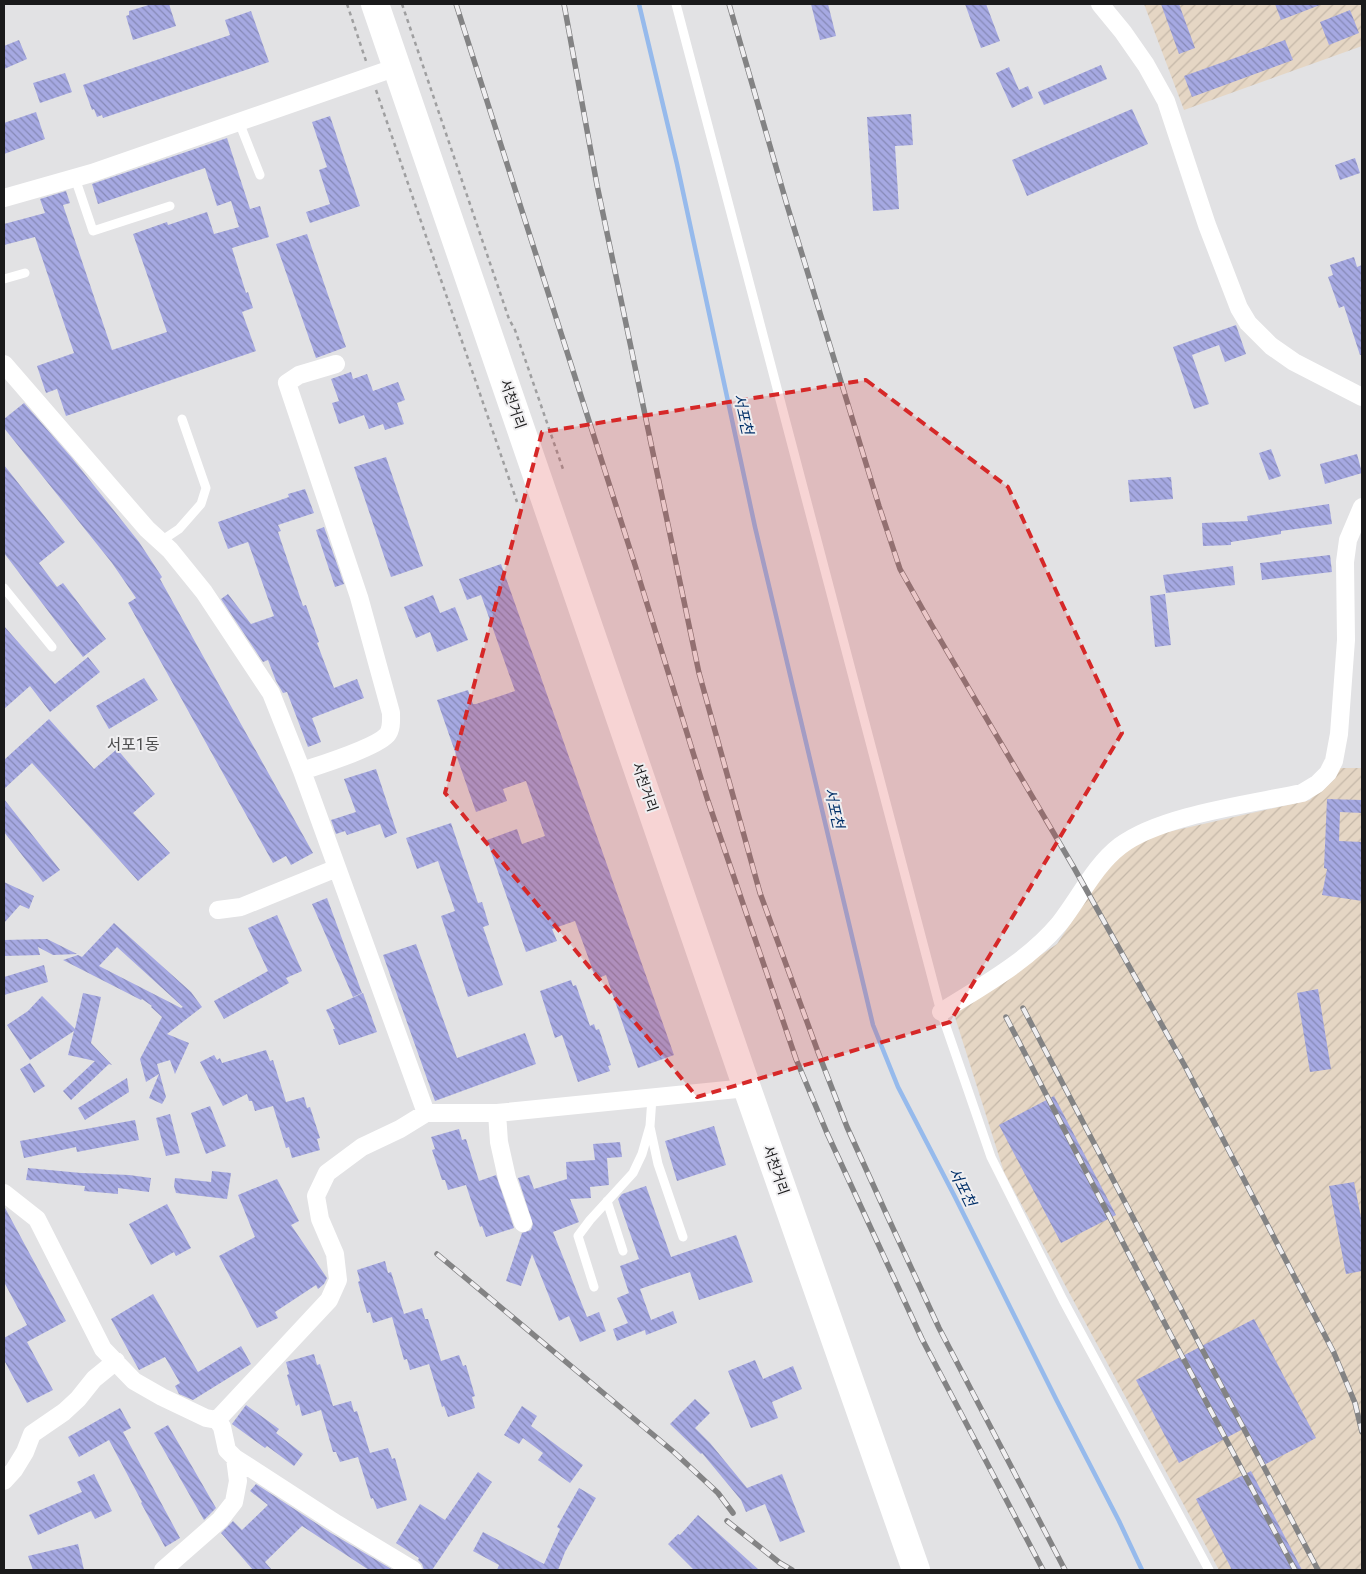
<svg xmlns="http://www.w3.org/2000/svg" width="1366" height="1574" viewBox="0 0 1366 1574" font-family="Roboto,'Noto Sans KR',sans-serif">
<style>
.industrial{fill:url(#industrial-furrows)}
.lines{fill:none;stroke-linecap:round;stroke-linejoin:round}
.stream{stroke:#96baec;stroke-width:4.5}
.building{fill:url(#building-back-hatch);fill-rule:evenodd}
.path{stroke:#9f9fa0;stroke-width:2.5;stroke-dasharray:4 4;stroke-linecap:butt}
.service{stroke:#fff;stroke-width:9}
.minor{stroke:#fff;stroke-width:18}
.primary{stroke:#fff;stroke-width:28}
.rail-casing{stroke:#838384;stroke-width:5.5}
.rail{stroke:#f0eff1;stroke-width:4;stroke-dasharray:11;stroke-linecap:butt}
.marked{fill:#d62828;fill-opacity:0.2;stroke:#d62828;stroke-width:4;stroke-dasharray:10 6;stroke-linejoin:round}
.labels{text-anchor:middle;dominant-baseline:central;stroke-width:4;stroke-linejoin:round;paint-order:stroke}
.street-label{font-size:14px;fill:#1a1a1b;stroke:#f0eff1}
.water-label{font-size:15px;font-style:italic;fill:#002f68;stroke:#f0eff1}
.quarter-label{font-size:16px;fill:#4e4e4f;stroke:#f0eff1}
</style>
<defs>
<pattern id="industrial-furrows" width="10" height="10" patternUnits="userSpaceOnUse" patternTransform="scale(1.25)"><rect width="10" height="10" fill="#e5d6c4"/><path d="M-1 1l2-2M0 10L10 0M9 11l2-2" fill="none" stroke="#c4b7a8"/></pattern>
<pattern id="building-back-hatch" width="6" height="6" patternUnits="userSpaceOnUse" patternTransform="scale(1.25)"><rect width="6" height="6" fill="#a6a9e2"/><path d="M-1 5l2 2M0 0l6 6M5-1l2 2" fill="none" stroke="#8689b6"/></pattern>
</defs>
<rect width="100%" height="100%" fill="#e2e2e4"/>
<path class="industrial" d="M1144,4H1362V46L1184,110Z
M1338,768H1362V1570H1219L1004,1172L954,1014L1057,944L1113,859L1150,836L1310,800Z"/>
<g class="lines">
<path class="stream" d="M639,4L677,164L755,527L873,1025L898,1087L955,1197L1057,1401L1119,1521L1142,1570"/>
</g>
<path class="building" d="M152,4H169L176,26L133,40L126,16L129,15V11Z
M811,4H828L836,36L820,40Z
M965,4H986L1000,41L981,48Z
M1161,4H1179L1195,48L1179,54Z
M1275,4H1320V5L1281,20Z
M1350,10L1359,33L1329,45L1320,22Z
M251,11L269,62L103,118L102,115L97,117L94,109L92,110L83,85L230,35L225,20Z
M19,40L27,59L4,69V46Z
M1285,40L1293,60L1192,97L1184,76Z
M1101,65L1107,79L1044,105L1038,92Z
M1009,67L1019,90L1028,86L1033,98L1012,108L996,73Z
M65,73L72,92L40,103L33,83Z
M1132,109L1148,144L1027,196L1012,160Z
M36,112L45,139L4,154V123Z
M911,114L913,145L895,146L899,209L873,211L867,117Z
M330,116L360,206L310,223L306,212L330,204L319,170L327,167L312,122Z
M227,138L250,209L260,206L269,237L232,248L246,293L248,292L253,308L242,312L256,351L66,416L57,389L46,393L37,366L74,353L35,237L4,245V224L45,213L40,199L66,191L70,203L63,205L112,350L167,332L133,234L167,222L168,225L207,212L214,234L239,227L231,201L217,206L205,168L98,204L92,184Z
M1355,158L1360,173L1340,180L1335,165Z
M307,234L346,347L316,358L276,244Z
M1354,257L1357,267L1362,265V355H1360L1344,306L1339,308L1328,277L1333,275L1330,265Z
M1236,325L1246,354L1225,362L1219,345L1192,355L1209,404L1194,409L1173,347Z
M351,372L353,379L367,374L373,391L398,382L405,400L397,403L404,424L385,430L383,424L369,429L364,415L339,424L332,403L339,401L331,379Z
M24,403L72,458L139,542L162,577L160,579L313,853L291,865L286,856L273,863L128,603L136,598L112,563L4,428V419Z
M1271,449L1281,476L1269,480L1259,453Z
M1357,454L1362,473L1325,484L1320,464Z
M386,457L423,566L391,577L354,467Z
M4,465L65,542L39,563L57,587L63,583L106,639L83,657L4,553Z
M1171,477L1173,499L1130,502L1128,480Z
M305,489L314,513L278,525L281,531L278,532L303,606L306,605L319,642L317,643L334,688L357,679L364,698L312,718L321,742L308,747L287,692L283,693L276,681L268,660L263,662L221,599L228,594L251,624L274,616L248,542L228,549L218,522L289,497L288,494Z
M1329,504L1332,524L1281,531V534L1231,542V545L1203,546L1202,523L1248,521L1247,516Z
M324,527L344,584L335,587L316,530Z
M1330,555L1332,572L1262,580L1260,563Z
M501,564L674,1055L638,1068L606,975L596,979L575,921L552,929L557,941L526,952L487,840L517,829L522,844L545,836L526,781L503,789L507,801L476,812L437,700L468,690L473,704H476L515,691L481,595L467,600L459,579Z
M1233,566L1235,585L1166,593L1163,575Z
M1165,594L1171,645L1155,647L1150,596Z
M433,595L440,613L455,607L468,640L437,652L430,632L416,638L404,607Z
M4,626L55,684L88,657L100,672L50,712L30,686L4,709Z
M144,678L158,700L109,729L96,706Z
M49,719L94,769L117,749L155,794L133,813L170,853L138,881L32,763L4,789V760Z
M376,769L397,833L385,838L380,824L347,835L345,831L336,834L331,820L356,812L344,779Z
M4,799L60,870L43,882L4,832Z
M1327,799L1362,800V813L1340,812L1339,841L1362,842V901L1322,895L1327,869L1324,868Z
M451,823L478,903L482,902L489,925L483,927L503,985L468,997L441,916L455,911L438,861L417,869L406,838Z
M4,882L34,896L29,909L20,905L4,923Z
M327,898L362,993L353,997L312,904Z
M277,915L302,971L286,978L289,983L224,1019L214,1001L268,971L248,928Z
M114,923L191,992L202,1007L167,1034L189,1043L175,1074L170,1060L157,1064L166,1097L162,1104L149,1098L159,1074L146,1082L140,1059L162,1017L151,1007L152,1006L142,999L141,1000L63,960L78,955L82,957ZM117,947L183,1007L181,1008L99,966Z
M47,939L77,954L53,955L38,947L40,955L4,956V940Z
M416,944L457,1058L525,1033L536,1064L435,1101L383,955Z
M44,965L48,982L4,995V977Z
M571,980L573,986L576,985L590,1026L594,1024L596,1030L599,1029L611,1065L608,1066L610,1071L578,1082L562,1035L555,1038L540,991Z
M1318,989L1331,1069L1310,1072L1297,993Z
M83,993L101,997L91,1043L112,1065L109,1064L71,1100L63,1091L95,1061L68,1055L74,1031L30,1060L7,1025L28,1011L42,996L75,1029Z
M363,993L377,1032L339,1045L333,1029H335L326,1010Z
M266,1050L270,1061L273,1060L286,1102L304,1097L307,1108L310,1107L320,1138L317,1139L320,1150L292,1158L289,1147L286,1148L273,1106L255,1111L252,1101H249L247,1094L223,1106L200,1062L214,1055L217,1060L220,1058L222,1063Z
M30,1063L45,1086L34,1093L20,1069Z
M127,1078L129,1092L85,1120L78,1108Z
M1054,1096L1116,1215L1061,1243L999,1125Z
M210,1106L226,1146L206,1154L191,1113Z
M170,1114L180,1153L166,1156L156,1118Z
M135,1120L139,1140L77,1152L76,1147L24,1158L20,1141Z
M714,1126L726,1165L677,1181L665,1141Z
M459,1129L462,1140L466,1139L479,1181L496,1175L514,1228L486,1237L482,1226L480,1227L466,1185L448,1190L445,1180H442L432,1150L435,1149L431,1137Z
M620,1142L622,1157L607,1158L609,1185L590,1187L591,1198L570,1199L579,1222L553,1232L587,1317L599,1312L606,1331L580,1342L569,1316L559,1321L532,1254L521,1286L506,1281L522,1233L531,1230L533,1224L518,1178L529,1175L534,1189L567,1179L566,1162L595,1160L593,1144Z
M28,1168L81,1173L129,1175L151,1178L149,1192L118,1188V1194L84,1191L85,1186L26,1180Z
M212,1171L231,1173L227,1199L176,1193L174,1186L175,1178L211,1182Z
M277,1179L299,1221L291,1225L327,1278L324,1284L318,1289L316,1285L275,1312L278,1318L257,1328L219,1256L255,1237L238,1195Z
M1354,1182L1362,1223V1271L1346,1274L1329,1186Z
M646,1186L671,1257L736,1235L753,1282L699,1300L690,1272L640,1289L651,1320L673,1311L677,1323L646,1335L645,1330L617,1341L613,1329L628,1323L617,1298L629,1293L620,1266L639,1259L618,1199L622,1194Z
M167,1204L191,1248L176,1256L174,1252L151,1265L129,1224Z
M4,1206L66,1321L27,1342L53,1390L27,1403L4,1360V1338L27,1325L4,1282Z
M385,1261L388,1273L391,1272L404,1314L422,1308L425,1319H428L441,1361L459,1355L463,1366L466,1365L475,1396L472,1397L475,1408L448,1417L444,1406L442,1407L429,1364L410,1370L407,1359L404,1360L392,1317L373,1323L370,1312L367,1313L358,1282L360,1281L357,1270Z
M153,1294L198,1372L241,1346L251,1364L193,1400L179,1394L175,1386L180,1383L165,1357L139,1370L111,1319Z
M1254,1319L1316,1438L1262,1466L1243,1429L1179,1463L1136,1380Z
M314,1354L317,1365L320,1364L333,1406L351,1401L354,1412L357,1411L370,1453L388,1448L392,1459L395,1458L407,1500L377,1509L373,1498L371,1499L358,1457L340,1462L336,1452H333L321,1410L302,1416L299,1404L296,1406L287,1375L289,1374L286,1362Z
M755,1360L763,1379L793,1366L802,1389L772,1402L778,1418L751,1428L728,1371Z
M695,1399L710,1413L695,1428L710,1443L747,1488L782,1474L805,1532L780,1542L765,1504L746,1512L741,1500L702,1453L701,1454L670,1424Z
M246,1405L279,1429L276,1433L303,1454L294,1466L267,1446L265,1448L232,1424Z
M522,1406L537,1416L531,1426L583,1465L570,1483L538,1460L543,1453L523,1438L519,1444L504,1435Z
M120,1408L131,1428L123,1432L180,1538L165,1547L141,1503L142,1502L109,1440L79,1457L68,1437Z
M168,1425L216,1508L204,1520L154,1433Z
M1251,1471L1302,1570H1232L1196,1499Z
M478,1472L492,1482L432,1570H424L422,1564L418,1560L419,1558L396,1543L420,1504L445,1520Z
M94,1474L112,1511L95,1519L91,1511L38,1535L29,1515L82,1492L77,1482Z
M256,1484L331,1533L393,1570H369L302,1526L265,1562L272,1570H253L221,1533L233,1521L242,1530L268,1505L250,1491Z
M579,1488L596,1498L565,1552L558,1570H497L499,1565L473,1551L483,1532L544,1564L560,1529L557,1527Z
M698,1515L759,1570H694L668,1544L678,1534L680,1535Z
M78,1544L84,1570H33L28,1556Z"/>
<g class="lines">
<path class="path" d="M347,4L366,61
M402,4L509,319L515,330L564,472
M376,90L517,502"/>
<path class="service" d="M676,4L941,1012L991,1157L1063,1300L1209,1570
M239,122L260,175
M75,178L93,231L170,206
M4,279L25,273
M161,541L179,529L201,504L206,488L182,419
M4,588L52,647
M650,1127L658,1164L683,1237
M607,1201L623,1251
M594,1287L578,1236L590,1220L633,1173L642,1154L650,1126L652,1098"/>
<path class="minor" d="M1100,4L1123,32L1146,65L1166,101L1207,225L1239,308L1248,323L1271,346L1294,362L1362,397
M4,198L92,173L397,67
M4,364L147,529L170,550L204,592L271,693L302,771L426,1113
M302,771C320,765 375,748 387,735C392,729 391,720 391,713L359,597L287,383L299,375L336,364
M218,910L241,907L337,868
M941,1012C982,986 1027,962 1059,924C1079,899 1094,866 1120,846C1161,815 1251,804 1302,793L1317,784L1328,773L1334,761L1339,734L1346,640L1345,562L1348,540L1362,507
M497,1113L499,1142L507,1178L523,1223
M4,1193L37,1219L103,1349L134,1381L162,1397L206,1418L217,1420L329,1300L338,1280L335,1254L320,1219L316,1196L327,1173L362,1147L400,1129L426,1113H497L747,1088
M235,1458L337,1524L413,1570
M4,1481L14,1470L25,1452L32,1434L64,1412L78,1399L94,1379L116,1361
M163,1570L220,1520L234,1502L238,1481L235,1458L227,1450L222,1427L217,1420"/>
<path class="primary" d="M375,4L747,1088L916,1570"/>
<g class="rail-casing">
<path id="rail" d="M456,4L635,565L708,801L796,1059L827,1133L922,1339L1043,1570
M564,4L597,185L699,673L760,893L818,1052L847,1127L885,1211L939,1328L1065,1570
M729,4L787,205L879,506L900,569L931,624L1073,866L1186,1068L1334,1353L1355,1403L1362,1432
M1023,1008L1318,1570
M1006,1017L1164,1322L1295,1570
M437,1254L675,1453L718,1493L733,1513
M727,1521L780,1563L792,1570"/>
</g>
<use href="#rail" class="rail"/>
</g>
<path class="marked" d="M866,380L1008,487L1122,733L950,1022L697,1097L445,793L542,432Z"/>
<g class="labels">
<g class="street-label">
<text transform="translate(513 404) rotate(71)">서천거리</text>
<text transform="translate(645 787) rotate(71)">서천거리</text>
<text transform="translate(776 1170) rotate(71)">서천거리</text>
</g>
<g class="water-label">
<text transform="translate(743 414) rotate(77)">서포천</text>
<text transform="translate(834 808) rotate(77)">서포천</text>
<text transform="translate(962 1187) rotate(63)">서포천</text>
</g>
<g class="quarter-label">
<text x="133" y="744">서포1동</text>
</g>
</g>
<rect width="1366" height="1574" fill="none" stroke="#1a1a1b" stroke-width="10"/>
</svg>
